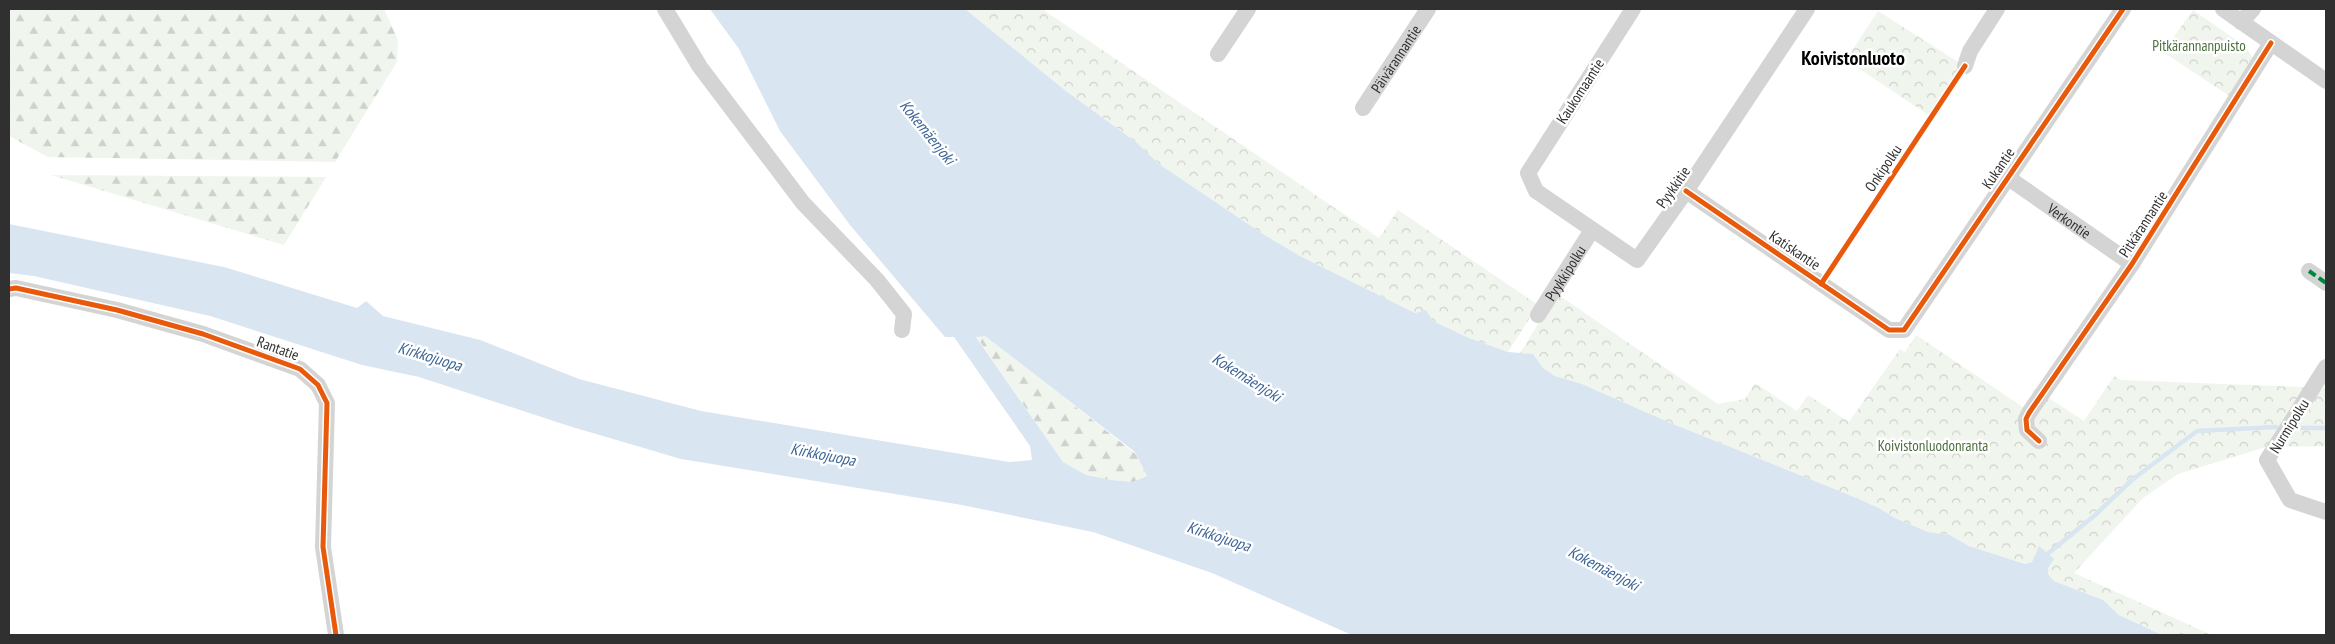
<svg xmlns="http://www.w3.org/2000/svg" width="2335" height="644" viewBox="0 0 2335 644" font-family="'PT Sans Narrow',sans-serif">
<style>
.forest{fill:url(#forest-firs)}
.park{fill:url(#park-crowns)}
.water{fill:#dae5f2;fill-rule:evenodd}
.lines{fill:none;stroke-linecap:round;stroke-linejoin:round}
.stream{stroke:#dae5f2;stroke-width:4.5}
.street{stroke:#d4d4d4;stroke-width:16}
.quiet{stroke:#00873e;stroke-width:4;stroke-dasharray:8 4;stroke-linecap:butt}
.cycleway-casing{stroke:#fff;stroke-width:8}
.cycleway{stroke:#e8590c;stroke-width:5}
.labels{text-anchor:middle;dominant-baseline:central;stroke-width:5;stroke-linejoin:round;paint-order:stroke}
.park-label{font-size:15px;fill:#4b6e3c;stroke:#fff}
.street-label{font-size:15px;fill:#303030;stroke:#fff}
.water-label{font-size:16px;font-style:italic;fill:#3b6495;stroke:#fff}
.district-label{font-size:20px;font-weight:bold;fill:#000;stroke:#fff}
</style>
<defs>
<pattern id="forest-firs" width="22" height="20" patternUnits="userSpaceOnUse" patternTransform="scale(1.25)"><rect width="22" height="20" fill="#f0f5ed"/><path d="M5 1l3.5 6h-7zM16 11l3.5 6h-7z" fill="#ced2cc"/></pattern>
<pattern id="park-crowns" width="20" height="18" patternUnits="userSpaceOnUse" patternTransform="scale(1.25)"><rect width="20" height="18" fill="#f0f5ed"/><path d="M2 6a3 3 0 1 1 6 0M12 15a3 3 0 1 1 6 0" fill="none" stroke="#ced2cc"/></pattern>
</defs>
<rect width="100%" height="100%" fill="#fff"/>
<path class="forest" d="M9,9H384L398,40L397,62L335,162L48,157L9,136Z
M51,175L326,177L284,245Z
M976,336H985L1136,454L1147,476L1133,482L1112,480L1086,475L1063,462Z"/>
<path class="park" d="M965,9H1042L1379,238L1398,210L1538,305L1508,352L1469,338L1433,321L1426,310L1415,313L1300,256L1263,234L1159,164L1136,142L1066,91Z
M2193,10L2246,47L2252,57L2251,70L2231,97L2163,52Z
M1878,11L1963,65L1930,116L1846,60Z
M1557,294L1718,404L1745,399L1755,383L1797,411L1808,395L1849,422L1900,349L1905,352L1916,335L2023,407L2035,389L2084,421L2114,376L2121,380L2326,388V446L2266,447L2178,474L2143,498L2074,573L2212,635H2162L2119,615L2103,600L2054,581L2048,574V568L2039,547L2032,562L2025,564L1969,546L1950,535L1928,532L1895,518L1879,508L1847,494L1668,422L1582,384L1555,376L1543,368L1533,354L1520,353Z"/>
<path class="water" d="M710,9H965L1066,91L1136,142L1159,164L1263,234L1300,256L1415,313L1426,310L1433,321L1469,338L1508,352L1533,354L1543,368L1555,376L1582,384L1668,422L1847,494L1879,508L1895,518L1928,532L1950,535L1969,546L2025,564L2032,562L2039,546L2054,559L2048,568V574L2054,581L2103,600L2119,615L2162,635H1352L1212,573L1093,532L962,505L681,459L569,426L419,377L362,365L210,316L34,276L9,273V224L224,267L357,308L366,301L383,316L480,340L579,379L701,411L1009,462L1032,460L1030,446L954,337H945L850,225L780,131L739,49ZM985,336L1135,452L1147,476L1133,482L1112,480L1086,475L1063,462L976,337Z"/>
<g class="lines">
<path class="stream" d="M2301,428H2326
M2045,556L2094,516L2133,479L2197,431L2276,427"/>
<g class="street">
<path d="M665,9L700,67L803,203L877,280L904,314L902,330"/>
<path d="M1633,9L1528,173L1536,191L1637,260L1686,191L1807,9"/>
<path d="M2223,9L2326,81"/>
<path d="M2241,22L2253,9"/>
<path d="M1218,54L1248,9"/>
<path d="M1965,66L1970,51L1997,9"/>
<path id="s1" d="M1363,108L1428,9"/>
<path id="s2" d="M2007,177L2132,264"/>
<path d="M1686,191L1889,330H1904L2123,9"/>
<path d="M2309,271L2326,283"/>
<path d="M9,289L16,288L117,310L203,334L300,369L318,385L327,403L323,547L336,635"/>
<path id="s3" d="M1538,315L1592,230"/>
<path d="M2326,367L2267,460L2290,500L2326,512"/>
<path d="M2039,441L2027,430L2026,419L2029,413L2132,264L2271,43"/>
</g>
<path class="quiet" d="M2309,271L2326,283"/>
<g class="cycleway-casing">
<path id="cycleway" d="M1686,191L1889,330H1904L2123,9
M1821,284L1965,66
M9,289L16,288L117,310L203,334L300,369L318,385L327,403L323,547L336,635
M2039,441L2027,430L2026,419L2029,413L2132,264L2271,43"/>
</g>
<use href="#cycleway" class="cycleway"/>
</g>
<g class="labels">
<g class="park-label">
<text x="2199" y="45">Pitkärannanpuisto</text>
<text x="1933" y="445">Koivistonluodonranta</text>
</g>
<g class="street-label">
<text stroke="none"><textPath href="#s1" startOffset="59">Päivärannantie</textPath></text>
<text transform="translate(1580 91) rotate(-57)">Kaukomaantie</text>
<text transform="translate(1883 168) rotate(-56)">Onkipolku</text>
<text transform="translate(1998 168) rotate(-56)">Kukantie</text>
<text transform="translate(1673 187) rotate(-55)">Pyykkitie</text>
<text stroke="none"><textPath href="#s2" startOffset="76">Verkontie</textPath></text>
<text transform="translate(2143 224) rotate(-57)">Pitkärannantie</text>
<text transform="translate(1795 250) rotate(34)">Katiskantie</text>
<text stroke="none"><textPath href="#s3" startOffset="50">Pyykkipolku</textPath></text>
<text transform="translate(278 348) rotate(20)">Rantatie</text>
<text transform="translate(2289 426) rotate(-58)">Nurmipolku</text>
</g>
<g class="water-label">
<text transform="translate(928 132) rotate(51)">Kokemäenjoki</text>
<text transform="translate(430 356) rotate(17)">Kirkkojuopa</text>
<text transform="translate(1247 377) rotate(32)">Kokemäenjoki</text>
<text transform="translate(823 454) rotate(11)">Kirkkojuopa</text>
<text transform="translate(1219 536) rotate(18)">Kirkkojuopa</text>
<text transform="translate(1604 568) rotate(28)">Kokemäenjoki</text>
</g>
<g class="district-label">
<text x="1853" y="58">Koivistonluoto</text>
</g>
</g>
<rect width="2335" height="644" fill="none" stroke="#303030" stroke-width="20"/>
</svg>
